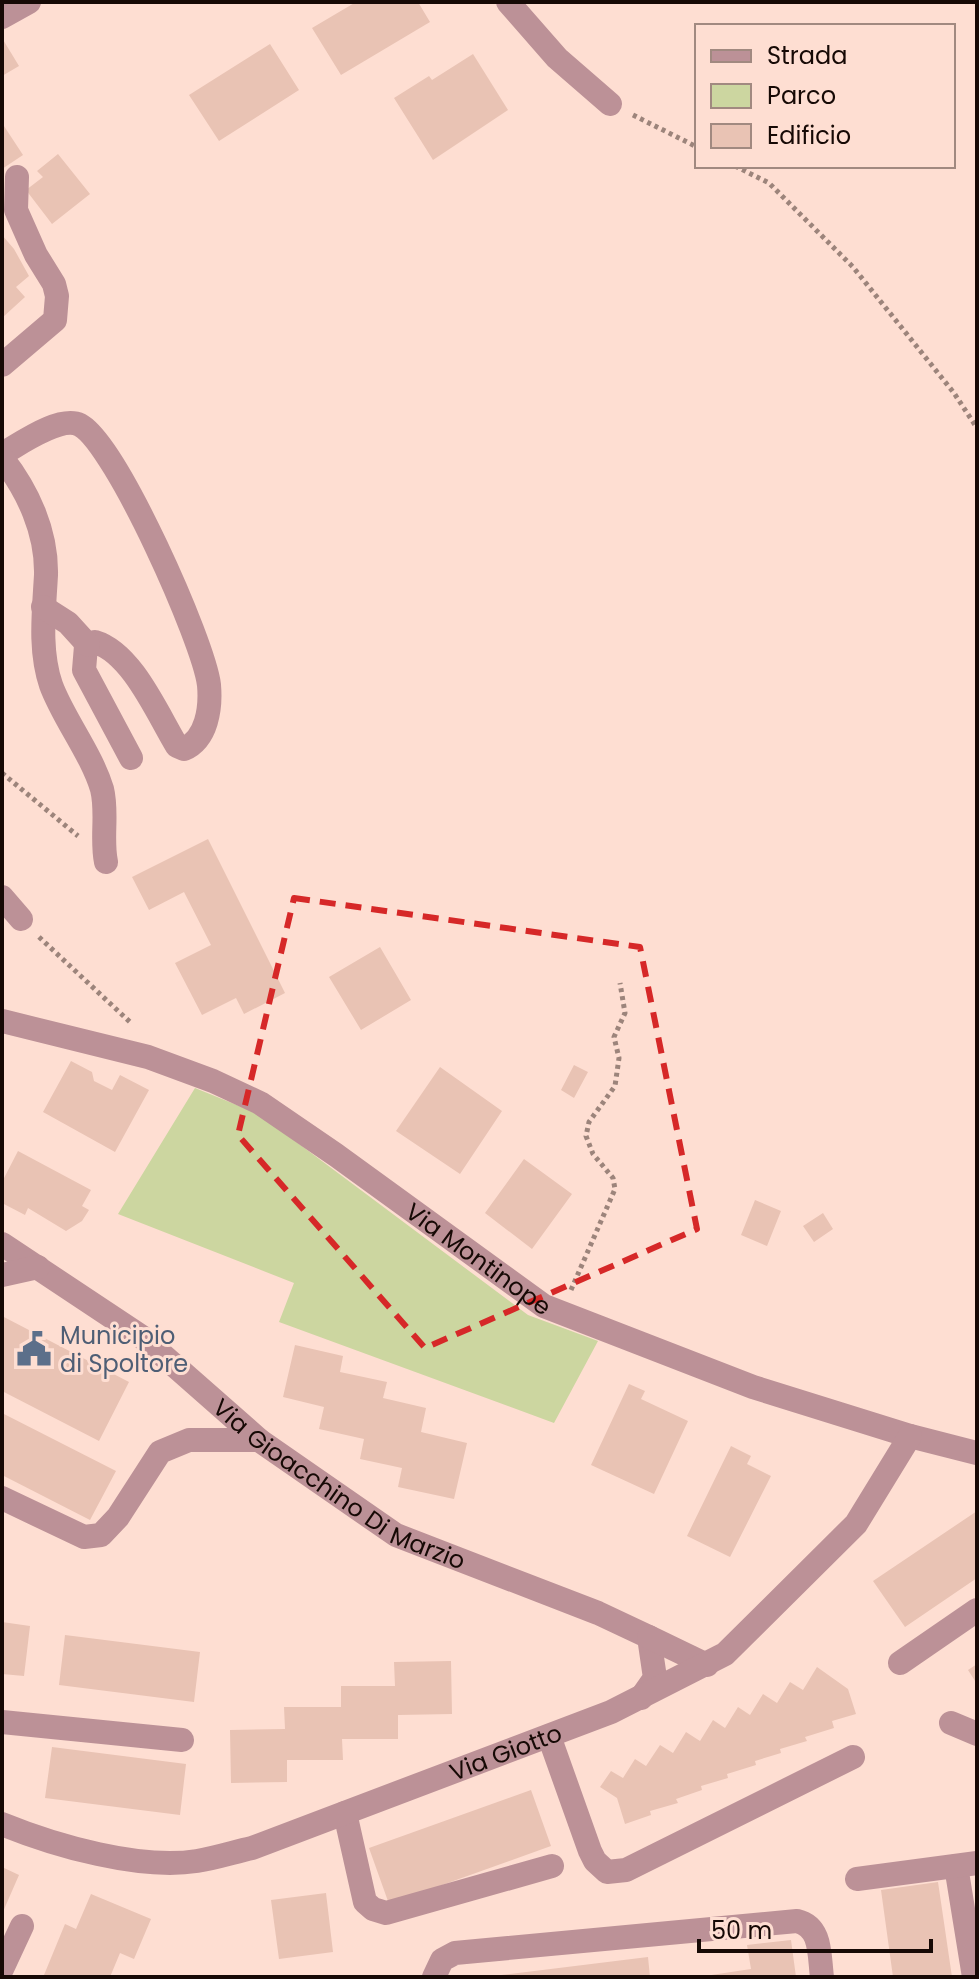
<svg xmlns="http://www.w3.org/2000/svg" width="979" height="1979" viewBox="0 0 979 1979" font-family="Poppins,sans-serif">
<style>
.green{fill:#ccd6a0}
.building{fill:#e9c3b4}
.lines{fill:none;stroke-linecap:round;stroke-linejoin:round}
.path{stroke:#9c847b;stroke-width:5;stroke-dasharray:4 4;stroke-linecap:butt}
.minor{stroke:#bc9197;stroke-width:24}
.marked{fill:none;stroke:#d62828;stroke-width:6;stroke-dasharray:16 10;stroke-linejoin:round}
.labels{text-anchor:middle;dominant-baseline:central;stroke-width:6;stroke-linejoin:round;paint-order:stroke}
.street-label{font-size:24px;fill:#160905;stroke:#feded2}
.service-label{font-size:24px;fill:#4e5e75;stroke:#feded2;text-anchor:start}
</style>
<rect width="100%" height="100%" fill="#feded2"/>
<path class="green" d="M195,1088L259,1114L528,1315L598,1341L554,1423L279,1322L294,1283L118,1214Z"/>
<path class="building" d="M356,2H418L430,22L341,75L312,28Z
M2,38L19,66L2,76Z
M270,44L299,90L219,141L189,95Z
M473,54L508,110L433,160L394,98L429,76L432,80Z
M2,123L23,155L2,169Z
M58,154L90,194L52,224L26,190L43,177L37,171Z
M2,235L14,249L29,276L16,287L25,297L2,318Z
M208,839L285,993L244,1014L236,998L202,1015L175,963L211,945L184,892L149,910L132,877Z
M380,947L411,1000L361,1030L329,977Z
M71,1061L92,1072L94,1081L112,1090L120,1075L149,1090L115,1152L43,1112Z
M574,1065L588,1072L574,1098L561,1090Z
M440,1067L502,1111L460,1174L396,1131Z
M18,1151L91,1190L82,1206L89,1210L82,1221L66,1231L28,1208L25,1215L2,1203V1182Z
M524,1159L572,1194L532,1249L485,1213Z
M755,1200L781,1211L767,1246L741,1235Z
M823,1213L833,1229L814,1242L803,1226Z
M2,1316L129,1382L99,1441L2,1391Z
M295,1345L343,1356L340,1372L387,1382L383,1398L426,1408L421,1432L467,1443L454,1499L398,1487L402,1468L360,1459L364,1439L319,1429L324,1407L283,1397Z
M629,1384L645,1391L641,1399L688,1421L654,1494L591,1465Z
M2,1413L116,1471L90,1520L2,1475Z
M731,1446L751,1456L747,1464L771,1476L730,1557L687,1536Z
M977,1511V1578L905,1627L873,1581Z
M2,1622L30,1626L24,1676L2,1674Z
M65,1635L200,1652L194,1702L59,1685Z
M451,1661L452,1714L398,1715V1739H342L343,1760H287V1782L231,1783L230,1730L285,1729L284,1707H341V1686H395L394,1662Z
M977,1664V1684L968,1670Z
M817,1667L848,1689L856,1714L832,1721L834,1728L805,1737L807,1741L780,1749L781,1753L755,1761L756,1765L727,1774L728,1778L701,1786L702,1790L676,1799L678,1803L650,1811L651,1815L625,1824L617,1798L600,1787L611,1771L623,1778L635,1759L646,1766L660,1745L673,1753L686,1732L700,1741L713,1720L725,1728L738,1707L750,1715L763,1694L777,1703L790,1682L803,1690Z
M52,1747L186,1764L180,1815L45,1798Z
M531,1790L551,1846L389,1904L369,1848Z
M2,1867L19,1875L2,1914Z
M938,1882L952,1977H893L881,1890Z
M326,1893L333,1952L279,1959L271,1900Z
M91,1894L151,1919L134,1959L120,1953L110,1977H49L44,1975L65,1924L76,1929Z
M791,1940L796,1977H698L751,1969L747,1945Z
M648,1957L650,1977H501V1975Z"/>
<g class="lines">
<path class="path" d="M633,115L697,147
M735,166L769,183L853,267L954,393L977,428
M2,773L78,836
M39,937L131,1023
M571,1290L615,1189L613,1178L593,1154L586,1136L589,1122L615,1086L619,1058L614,1037L625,1013L620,983"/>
<g class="minor">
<path d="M508,2L557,58L610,104"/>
<path d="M2,17L29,2"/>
<path d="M2,365L55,320L57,296L54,284L36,255L16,210L17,177"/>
<path d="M2,454C20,444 60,415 80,425C116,444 204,642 209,685C211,708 207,739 184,749L177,746C157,713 132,653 95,642L86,646L84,670L131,758"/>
<path d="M2,458C28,491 47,532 46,575C44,611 39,650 51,685C63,718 91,753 102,789C108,813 101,838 106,862"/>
<path d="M43,607L68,623L88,645"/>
<path d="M2,897L21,919"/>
<path id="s1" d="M2,1021L148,1057L213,1081L260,1103L336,1155L544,1306L753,1387L910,1436L977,1453"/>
<path id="s2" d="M2,1244L142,1337L259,1440L396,1535L598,1613L649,1637L655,1678L641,1698"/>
<path d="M2,1275L38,1267"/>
<path d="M2,1498L84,1537L101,1535L118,1517L160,1452L189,1440H259"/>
<path d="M649,1637L707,1665"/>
<path d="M900,1663L977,1610"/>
<path d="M2,1722L182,1740"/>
<path d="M951,1723L977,1734"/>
<path d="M549,1736L590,1851L595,1861L607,1872L626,1870L853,1757"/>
<path d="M345,1813L365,1902L373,1909L386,1913L552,1866"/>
<path id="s3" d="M2,1824C56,1846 140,1870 197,1861C216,1858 234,1852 252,1848L611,1712L725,1654L856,1524L910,1436"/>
<path d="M956,1866L974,1977"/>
<path d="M857,1879L977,1863"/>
<path d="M2,1969L22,1926"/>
<path d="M434,1977L442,1960L455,1953L797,1921C822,1927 819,1955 822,1977"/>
</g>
</g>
<path class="marked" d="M294,898L640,947L697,1229L425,1348L238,1135Z"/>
<defs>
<g id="civic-bare" transform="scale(2.76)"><path d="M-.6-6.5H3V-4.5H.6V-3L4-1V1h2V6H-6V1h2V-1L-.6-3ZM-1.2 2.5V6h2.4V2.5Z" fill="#5c6f8a" stroke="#feded2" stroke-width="2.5" paint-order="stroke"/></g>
</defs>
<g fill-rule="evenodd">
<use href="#civic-bare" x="34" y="1349"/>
</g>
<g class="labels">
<g class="street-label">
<text stroke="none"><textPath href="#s1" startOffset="540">Via Montinope</textPath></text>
<text stroke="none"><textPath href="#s2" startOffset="416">Via Gioacchino Di Marzio</textPath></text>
<text stroke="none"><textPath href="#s3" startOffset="528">Via Giotto</textPath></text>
</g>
<g class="service-label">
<text x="60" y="1335">Municipio<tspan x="60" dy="28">di Spoltore</tspan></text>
</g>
</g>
<rect width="979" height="1979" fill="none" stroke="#160905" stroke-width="8"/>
<rect x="695" y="24" width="260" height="144" fill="#feded2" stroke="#a18980" stroke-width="2"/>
<rect x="711" y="50" width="40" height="12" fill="#bc9197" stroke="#a18980" stroke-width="2"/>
<text x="767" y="64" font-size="24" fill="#160905">Strada</text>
<rect x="711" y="84" width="40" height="24" fill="#ccd6a0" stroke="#a18980" stroke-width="2"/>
<text x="767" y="104" font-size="24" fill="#160905">Parco</text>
<rect x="711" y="124" width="40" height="24" fill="#e9c3b4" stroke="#a18980" stroke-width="2"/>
<text x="767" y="144" font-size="24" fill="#160905">Edificio</text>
<path d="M699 1939v12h232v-12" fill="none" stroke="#160905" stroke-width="4"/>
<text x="711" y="1939" font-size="24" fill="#160905" stroke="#feded2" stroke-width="6" paint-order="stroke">50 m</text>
</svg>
